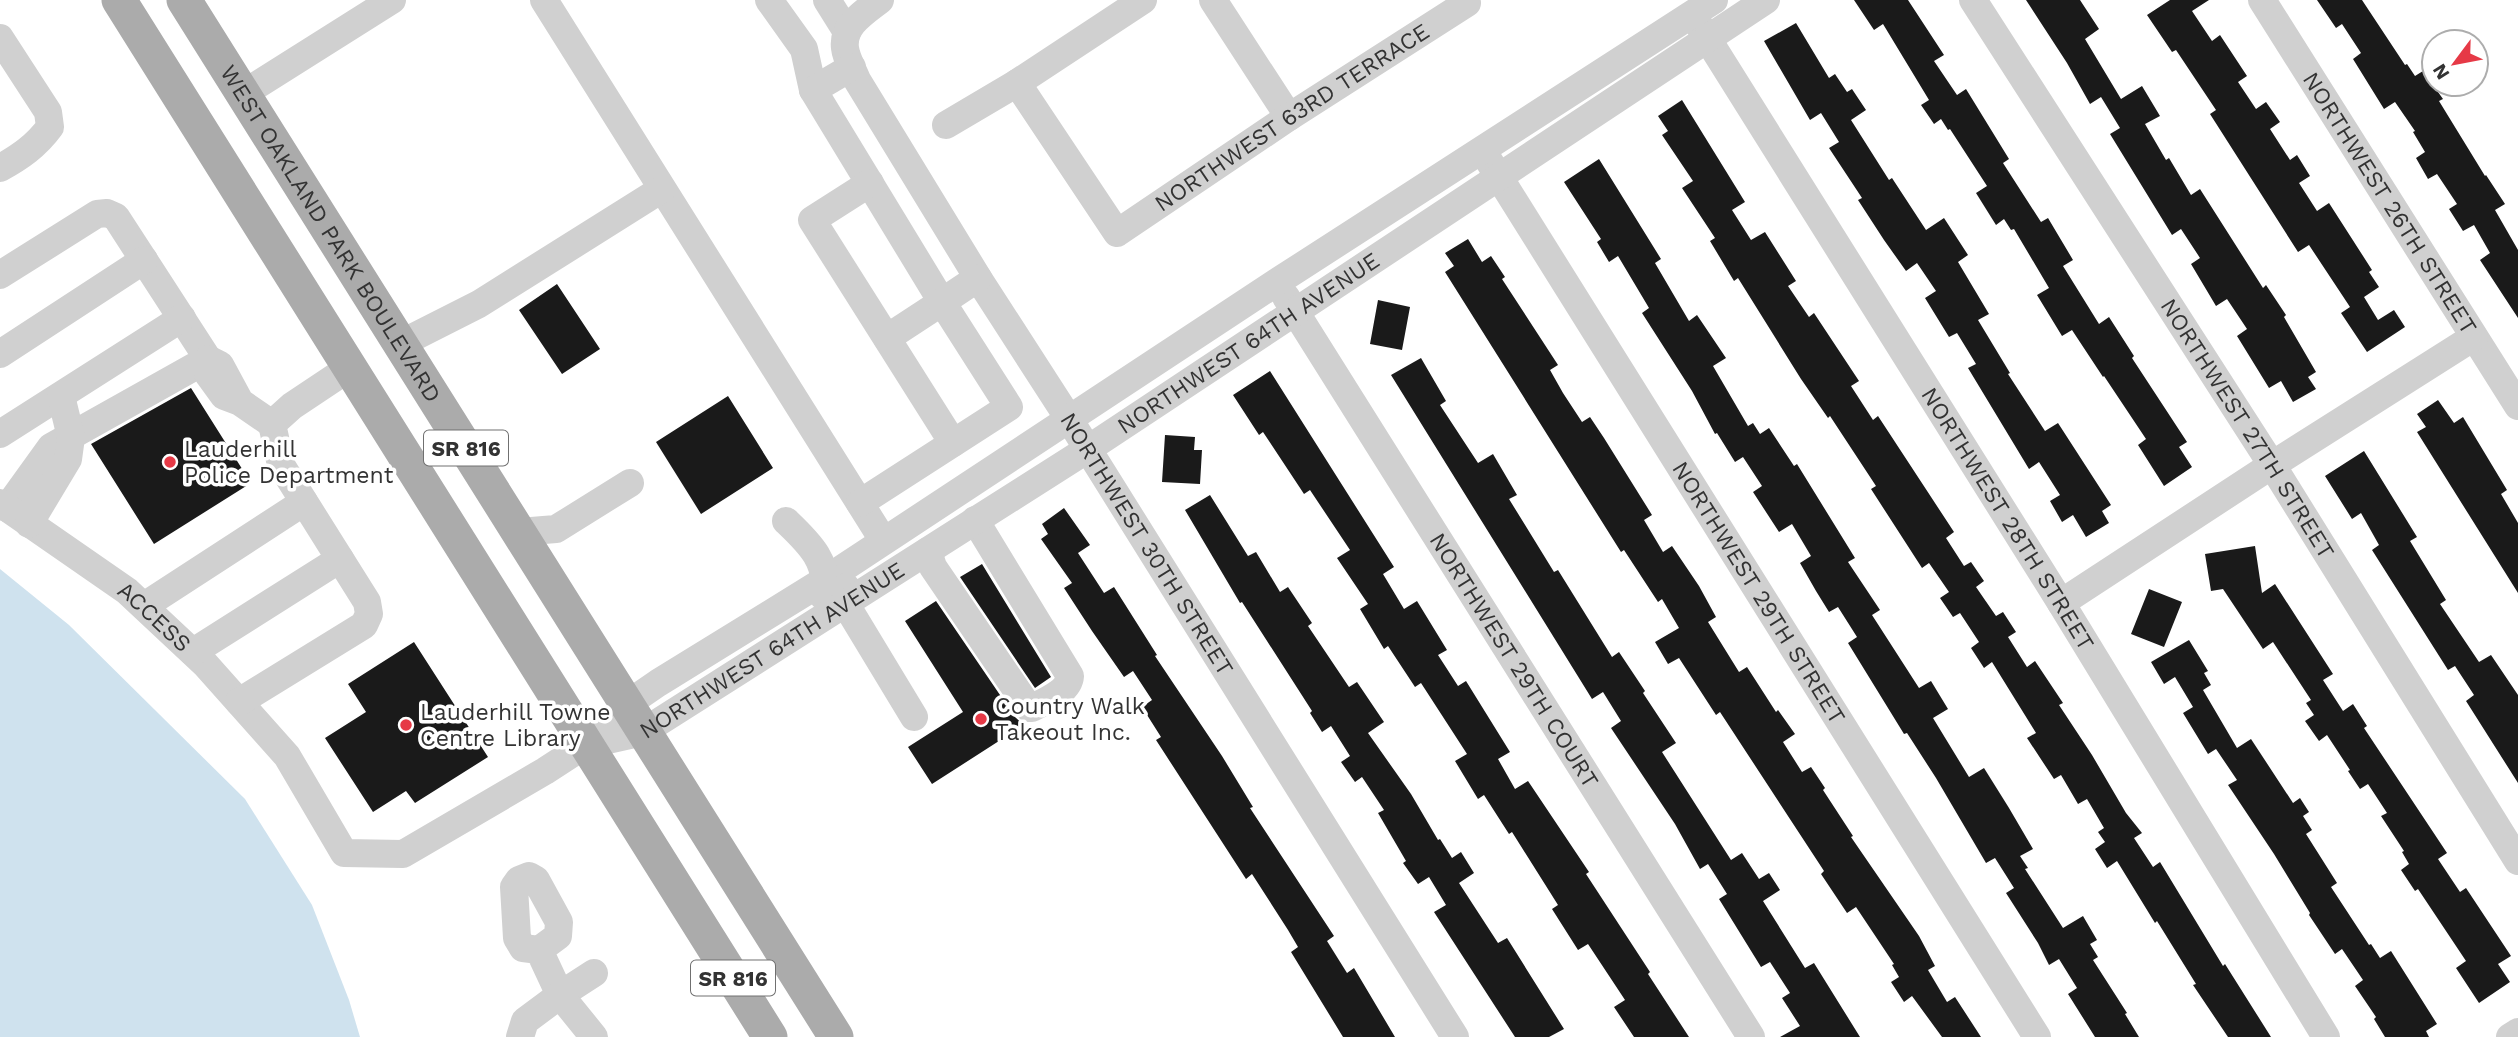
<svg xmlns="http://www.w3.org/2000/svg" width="2518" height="1037" viewBox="0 0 2518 1037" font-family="'Work Sans',sans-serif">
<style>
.water{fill:#cfe2ee}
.building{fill:#1a1a1a}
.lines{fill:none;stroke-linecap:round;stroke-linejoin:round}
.minor{stroke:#d0d0d0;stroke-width:28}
.major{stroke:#ababab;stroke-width:35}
.poi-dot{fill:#e63946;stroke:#fff;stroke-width:2.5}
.labels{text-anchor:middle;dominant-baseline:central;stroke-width:7;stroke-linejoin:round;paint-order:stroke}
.shield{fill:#fff;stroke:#707070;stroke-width:2}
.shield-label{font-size:21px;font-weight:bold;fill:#333}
.street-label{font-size:23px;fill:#333;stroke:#fff}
.poi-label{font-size:23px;fill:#333;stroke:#fff;text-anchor:start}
</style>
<rect width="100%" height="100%" fill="#fff"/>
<path class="water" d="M0,569L69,625L245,799L312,905L349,1000L360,1037H0Z"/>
<path class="building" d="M1854,0H1908L1944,55L1934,61L1957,95L1966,89L2009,159L2003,163L2041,222L2048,218L2073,260L2063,266L2099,324L2109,317L2134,356L2132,358L2187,442L2179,447L2192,467L2164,486L2138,445L2146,439L2104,376L2103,377L2072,330L2062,336L2037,295L2049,288L2014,229L2011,230L2004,219L1996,225L1976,193L1987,186L1950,129L1948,130L1941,119L1934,124L1921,105L1929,100L1883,24L1874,30Z
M2026,0H2080L2099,29L2085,39L2121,99L2142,86L2160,116L2145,124L2166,160L2169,158L2191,195L2200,189L2263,288L2266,285L2286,315L2284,317L2316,372L2308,377L2316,389L2293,402L2281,381L2269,388L2237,336L2247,329L2227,299L2216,306L2191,264L2200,258L2181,229L2172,235L2110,134L2120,128L2101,97L2090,104L2067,63Z
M2170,0H2209L2192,11L2212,41L2220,35L2247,76L2238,82L2256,109L2266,102L2280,122L2270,129L2290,160L2297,155L2310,176L2299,183L2317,211L2329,203L2372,270L2369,272L2379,287L2364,297L2378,320L2394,310L2405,327L2367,352L2341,313L2350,307L2309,245L2298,252L2210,114L2216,110L2176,50L2172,52L2147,15Z
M2317,0H2362L2405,65L2407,64L2415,76L2423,71L2443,99L2439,101L2485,176L2486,175L2505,204L2495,210L2518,250V318L2480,260L2490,253L2474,225L2463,231L2449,209L2457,204L2437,174L2428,179L2416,158L2425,152L2413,132L2415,131L2395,102L2384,109L2353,59L2361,53L2342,24L2336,28Z
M1796,23L1829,78L1835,74L1847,92L1852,89L1866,110L1851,120L1889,180L1892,178L1926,230L1944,218L1968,255L1958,262L1989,314L1978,320L2010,373L2008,374L2045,431L2058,423L2111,505L2102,511L2109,523L2086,537L2073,515L2062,522L2050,501L2060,495L2039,462L2029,469L1968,368L1976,364L1957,333L1949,337L1925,298L1936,291L1917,263L1906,271L1884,240L1858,200L1862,198L1829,148L1839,142L1821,113L1810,120L1764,41Z
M1682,100L1745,202L1732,210L1751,240L1765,232L1796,281L1788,286L1809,317L1814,313L1859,381L1851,386L1873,420L1878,416L1954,532L1946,538L1964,566L1971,562L1984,581L1976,587L1996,616L2003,612L2016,632L2008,637L2027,667L2035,661L2063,703L2059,705L2092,755L2126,813L2142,833L2134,838L2153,867L2160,862L2223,966L2225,964L2271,1037H2228L2193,985L2196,984L2157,921L2155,923L2117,861L2107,868L2095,849L2105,842L2098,832L2104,828L2087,799L2078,804L2061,775L2054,779L2027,738L2036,733L1992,662L1984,668L1971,648L1979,642L1960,613L1953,617L1940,598L1949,592L1929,563L1922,568L1871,489L1876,486L1830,416L1828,418L1801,379L1738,278L1734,281L1710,241L1715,238L1682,188L1693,181L1662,135L1668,131L1658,116Z
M1599,159L1661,259L1655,263L1689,321L1697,315L1726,358L1713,366L1748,426L1753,423L1760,434L1769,428L1794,466L1797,464L1855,558L1848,562L1880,610L1872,615L1919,688L1931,681L1948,709L1933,718L1969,777L1984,768L2009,808L2033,849L2020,856L2028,868L2025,869L2063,928L2083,916L2097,940L2090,944L2098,957L2093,960L2127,1013L2125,1014L2139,1037H2095L2068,994L2077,988L2059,959L2049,965L2038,943L2006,893L2014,888L1995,858L1986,863L1936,778L1907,733L1904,734L1848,643L1857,637L1838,607L1829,612L1816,591L1800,563L1811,556L1792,524L1779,532L1753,492L1762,486L1743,457L1735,462L1717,433L1715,434L1692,391L1642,313L1649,308L1618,256L1609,262L1597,242L1601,239L1564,182Z
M1468,239L1482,262L1491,256L1505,277L1502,279L1558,365L1550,370L1563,393L1582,422L1590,417L1604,438L1652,515L1644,520L1663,552L1672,546L1699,586L1716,617L1708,622L1739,672L1747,667L1776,712L1778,710L1795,734L1783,742L1802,772L1811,767L1825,788L1823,790L1853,836L1851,837L1919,936L1935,966L1928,970L1947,1002L1955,997L1981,1037H1942L1912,996L1904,1002L1891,982L1899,977L1892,965L1894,964L1856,907L1847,913L1821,874L1824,871L1720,712L1716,715L1679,658L1668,664L1655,642L1679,628L1662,599L1658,602L1624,550L1621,552L1445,272L1454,266L1445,253Z
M557,284L600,349L562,374L519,310Z
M1378,300L1410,307L1402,350L1370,344Z
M1421,358L1446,401L1440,405L1478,463L1493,454L1517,495L1509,499L1554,572L1558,570L1612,657L1619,652L1645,691L1643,693L1676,743L1662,752L1731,860L1742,853L1759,879L1769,873L1780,890L1763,901L1805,968L1814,963L1860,1037H1780L1800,1026L1782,998L1790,993L1770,962L1761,967L1719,899L1727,894L1708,864L1700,869L1675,824L1611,728L1621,721L1603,692L1592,699L1579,678L1391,375Z
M1270,371L1394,567L1383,574L1404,609L1417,601L1447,650L1438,655L1458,686L1466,681L1510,752L1498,759L1515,789L1528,781L1589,872L1586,874L1650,972L1648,974L1689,1037H1634L1614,1007L1625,1000L1588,944L1578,950L1552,909L1558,905L1512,832L1509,834L1484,795L1478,799L1455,761L1467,754L1421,683L1415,687L1388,646L1384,649L1360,609L1368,604L1337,558L1350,550L1310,490L1304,494L1263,432L1259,435L1233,395Z
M191,388L251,483L154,544L91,444Z
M728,396L773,468L701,514L656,442Z
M2438,400L2454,423L2463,417L2507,490L2501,494L2518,523V593L2417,432L2426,427L2417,414Z
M1165,435L1195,437L1194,450H1202L1200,484L1162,482Z
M2364,451L2417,537L2410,541L2446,600L2440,604L2479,662L2491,655L2518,695V783L2466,701L2474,695L2455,666L2448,670L2372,550L2379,545L2361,513L2352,519L2325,476Z
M1210,495L1248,556L1256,552L1280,592L1288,587L1312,623L1308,626L1349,687L1357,682L1384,722L1368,733L1411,794L1438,840L1440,839L1452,858L1461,852L1474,873L1459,883L1498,943L1507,938L1564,1029L1549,1037H1515L1434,912L1446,905L1429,877L1418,884L1403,863L1406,861L1378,813L1384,810L1362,777L1355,782L1341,762L1350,756L1331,726L1322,732L1310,713L1312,711L1242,602L1240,603L1185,510Z
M1064,508L1090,545L1078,553L1104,593L1114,587L1157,655L1155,656L1222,756L1253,807L1250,808L1334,936L1327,941L1347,973L1354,968L1395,1037H1343L1291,952L1298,947L1288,930L1252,874L1246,879L1156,740L1161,737L1142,707L1152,700L1133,671L1124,677L1092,631L1064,588L1072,583L1041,539L1048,534L1042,524Z
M2255,546L2262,593L2275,584L2333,674L2323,680L2343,711L2353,704L2367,726L2364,728L2447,853L2438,859L2460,892L2466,888L2511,956L2498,964L2510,982L2479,1003L2456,968L2466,961L2418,889L2415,891L2401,870L2409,864L2402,852L2404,851L2381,816L2387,813L2368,784L2360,789L2348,771L2350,770L2327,735L2319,741L2305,721L2314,715L2306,703L2311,700L2273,642L2263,649L2223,589L2211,591L2205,554Z
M982,564L1051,677L1035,688L960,577Z
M2149,589L2182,602L2164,647L2131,634Z
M936,601L1015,717L1024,725L932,784L908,747L963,712L905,621Z
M2189,640L2208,671L2204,673L2211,685L2203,690L2237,748L2251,739L2293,803L2300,798L2309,812L2303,816L2312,830L2306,834L2337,883L2331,887L2369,945L2371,944L2380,958L2391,951L2437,1024L2426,1031L2429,1037H2385L2374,1019L2376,1017L2355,986L2363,980L2342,949L2335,954L2309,915L2310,913L2274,854L2228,785L2237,780L2216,749L2208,754L2183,713L2193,707L2175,677L2164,684L2151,662Z
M414,642L488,757L415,803L406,791L373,812L325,738L366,712L348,684Z"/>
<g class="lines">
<g class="minor">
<path d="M544,0L883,540"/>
<path d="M769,0L804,49L813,90"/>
<path d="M827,0L847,32"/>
<path id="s1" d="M880,0C865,12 842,25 845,48C846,58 853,70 857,80L978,278L1069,419L1455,1037"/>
<path d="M1213,0L1289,117"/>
<path id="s2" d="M1973,0L2272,465L2518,861"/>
<path id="s3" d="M2262,0L2518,406"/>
<path id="s4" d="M1697,22L2061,603L2326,1037"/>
<path d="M0,38L48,112L50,127C36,146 20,157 0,168"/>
<path d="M852,67L813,90L942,302L887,338"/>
<path id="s5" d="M1017,83L1117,233L1289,117L1467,3L1465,0"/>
<path d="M243,94L392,0"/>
<path d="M946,125L1017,83L1143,0"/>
<path id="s6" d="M1489,161L2037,1037"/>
<path d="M870,183L812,220L953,443"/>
<path d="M0,275L97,214L107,213L116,217L208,359L51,447L7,508"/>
<path id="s7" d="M1286,297L1751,1037"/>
<path d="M400,344L479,304L662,189"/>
<path d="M0,354L144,260"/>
<path d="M240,402L220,365L208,359V374L224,396L240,402L272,424"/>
<path d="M0,434L182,318"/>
<path id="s8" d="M0,503L127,591L205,664L287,756L344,853L403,854L545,771L585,745L626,705L658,683L825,580L1277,282L1714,0"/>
<path d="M860,503L1009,407L942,302L978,278"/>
<path d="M786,521C808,542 831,563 823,596"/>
<path d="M29,524L68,459L71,437L61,396"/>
<path d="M519,532L556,529L630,483"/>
<path d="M928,551L933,567L1029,708H1032C1045,701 1069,692 1070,676L975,520"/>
<path d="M846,587L845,603L914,717"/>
<path d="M2061,603L2272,465L2474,337"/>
<path d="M144,606L304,502"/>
<path d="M193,652L340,559"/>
<path d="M239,702L364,625L369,614L367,602L281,465L272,424L292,406L349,368"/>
<path id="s9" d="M585,745L643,732L1088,449L1766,0"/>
<path d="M539,950L523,948L517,938L514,887L519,880L529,876L536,880L559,922L558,936L539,950L560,995L594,973"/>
<path d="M520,1037L525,1021L560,995L594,1037"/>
<path d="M2510,1037L2518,1032"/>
</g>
<g class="major">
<path d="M119,0L770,1037"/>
<path id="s10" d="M184,0L836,1037"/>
</g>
</g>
<g class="poi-dot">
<circle cx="170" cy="462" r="7"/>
<circle cx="981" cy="719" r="7"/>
<circle cx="406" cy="725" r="7"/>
</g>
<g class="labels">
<g class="shield">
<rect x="424" y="430.5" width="84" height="35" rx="5"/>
<rect x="691" y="960.5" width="84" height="35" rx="5"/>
</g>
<g class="shield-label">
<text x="466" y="448">SR 816</text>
<text x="733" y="978">SR 816</text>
</g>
<g class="street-label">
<text stroke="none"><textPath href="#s5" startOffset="390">NORTHWEST 63RD TERRACE</textPath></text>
<text stroke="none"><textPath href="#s3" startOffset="240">NORTHWEST 26TH STREET</textPath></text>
<text stroke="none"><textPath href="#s10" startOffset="276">WEST OAKLAND PARK BOULEVARD</textPath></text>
<text stroke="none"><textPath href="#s9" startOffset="779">NORTHWEST 64TH AVENUE</textPath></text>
<text stroke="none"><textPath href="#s2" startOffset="509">NORTHWEST 27TH STREET</textPath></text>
<text stroke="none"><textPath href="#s4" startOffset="586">NORTHWEST 28TH STREET</textPath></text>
<text stroke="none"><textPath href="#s1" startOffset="644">NORTHWEST 30TH STREET</textPath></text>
<text stroke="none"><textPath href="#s6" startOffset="509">NORTHWEST 29TH STREET</textPath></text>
<text stroke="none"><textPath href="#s8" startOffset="192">ACCESS</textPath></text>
<text stroke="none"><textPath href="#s9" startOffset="212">NORTHWEST 64TH AVENUE</textPath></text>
<text stroke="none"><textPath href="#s7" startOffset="429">NORTHWEST 29TH COURT</textPath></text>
</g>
<g class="poi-label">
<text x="184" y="449">Lauderhill<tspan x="184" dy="26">Police Department</tspan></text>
<text x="995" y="706">Country Walk<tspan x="995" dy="26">Takeout Inc.</tspan></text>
<text x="420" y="712">Lauderhill Towne<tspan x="420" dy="26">Centre Library</tspan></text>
</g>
</g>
<g transform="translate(2455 63) rotate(238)"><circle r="33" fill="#ffffff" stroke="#adadad" stroke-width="2"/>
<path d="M0-5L12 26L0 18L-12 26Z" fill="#e63946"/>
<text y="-10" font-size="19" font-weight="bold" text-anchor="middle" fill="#333333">N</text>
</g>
</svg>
